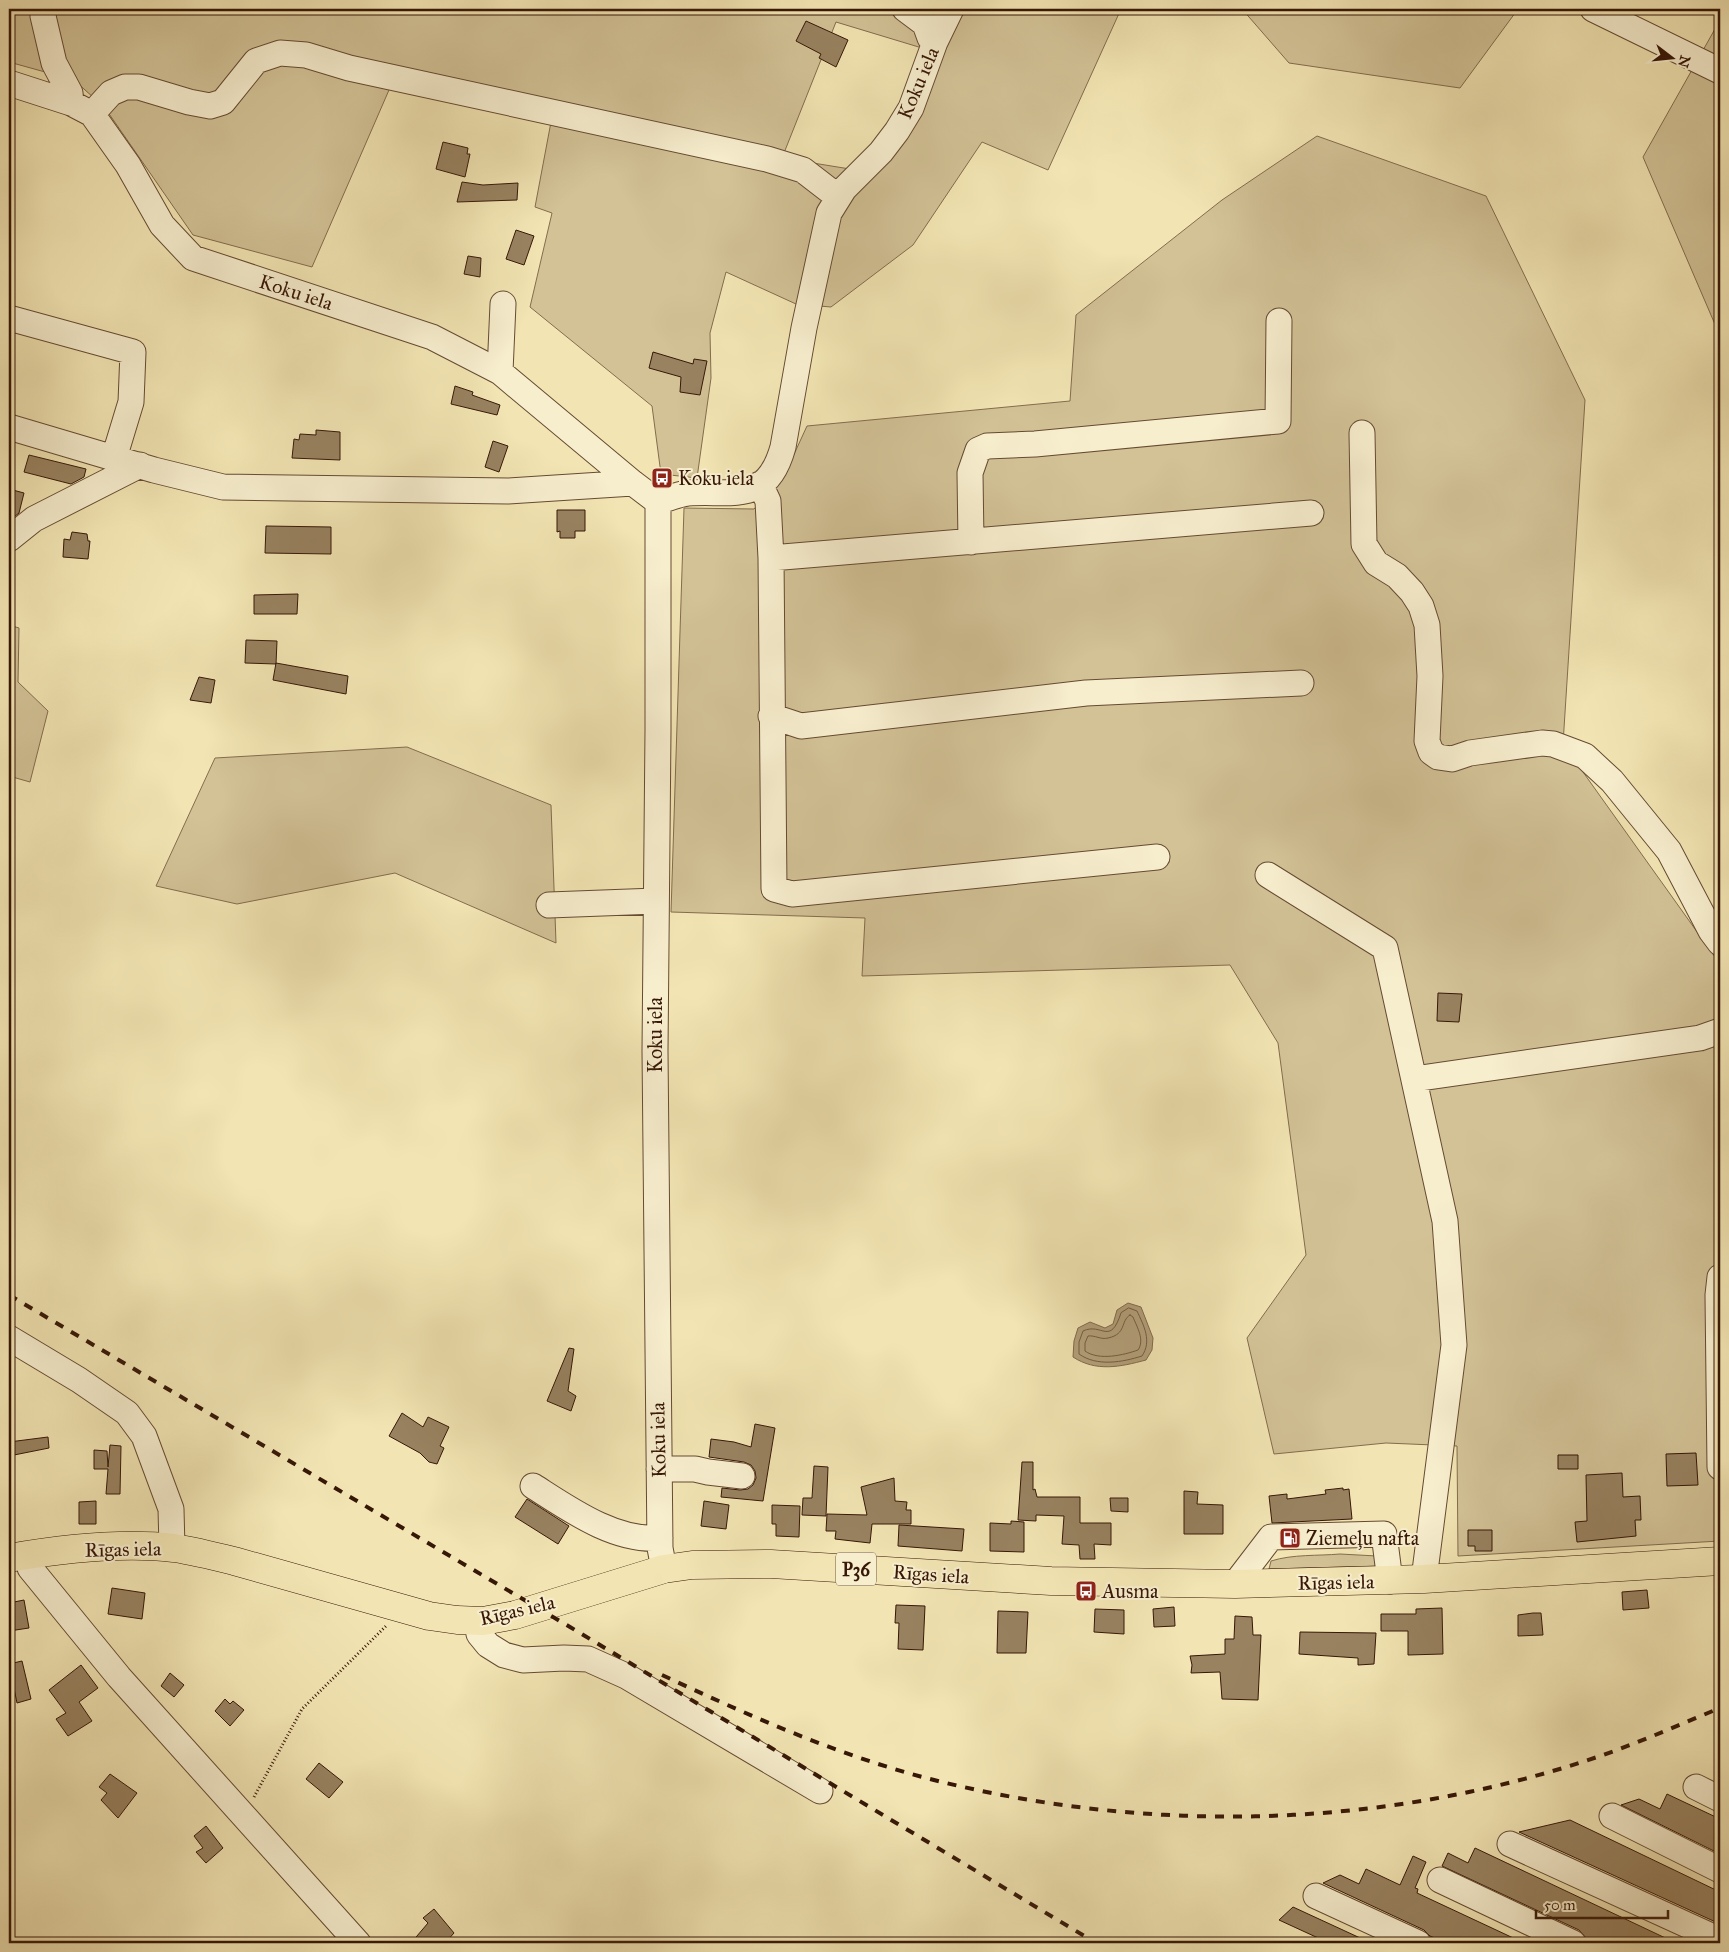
<svg xmlns="http://www.w3.org/2000/svg" width="1729" height="1952" viewBox="0 0 1729 1952" font-family="'IM FELL Great Primer',serif">
<style>
.green{fill:#d2c296;stroke:#846c4e;fill-rule:evenodd}
.water{fill:#b29f79;stroke:#81694b}
.lines{fill:none;stroke-linecap:round;stroke-linejoin:round}
.shore{stroke:#745b40;stroke-width:1}
.building{fill:#988260;stroke:#371707}
.minor-casing{stroke:#664a32;stroke-width:27}
.major-casing{stroke:#371707;stroke-width:29}
.path{stroke:#371707;stroke-width:3;stroke-dasharray:1 2.5;stroke-linecap:butt}
.minor{stroke:#f7eece;stroke-width:25}
.major{stroke:#f2e5b3;stroke-width:28}
.rail{stroke:#371707;stroke-width:4;stroke-dasharray:9 9;stroke-linecap:butt}
.labels{text-anchor:middle;dominant-baseline:central;stroke-width:4;stroke-linejoin:round;paint-order:stroke}
.shield{fill:#f7eece;stroke:#715843;stroke-width:1}
.shield-label{font-size:19px;font-weight:bold;fill:#371707}
.street-label{font-size:20px;fill:#371707;stroke:#f7eece}
.poi-label{font-size:20px;fill:#371707;stroke:#f7eece;text-anchor:start}
</style>
<rect width="100%" height="100%" fill="#f2e5b3"/>
<filter id="stains"><feTurbulence type="fractalNoise" baseFrequency=".004" numOctaves="4"/><feColorMatrix values="0 0 0 0 .2 0 0 0 0 .09 0 0 0 0 .02 0 0 0 .5 -.17"/></filter>
<radialGradient id="worn" r=".72"><stop offset=".6" stop-color="#630" stop-opacity="0"/><stop offset="1" stop-color="#630" stop-opacity=".3"/></radialGradient>
<path class="green" d="M9,9H1121L1048,170L982,142L913,245L831,307L796,304L726,272L710,333L711,378L697,478L661,474L652,406L530,307L552,213L535,207L554,106L399,67L312,267L193,235L105,108L74,80L9,62ZM836,22L922,48L891,125L850,169L782,158Z
M1242,9H1518L1460,88L1289,63Z
M1720,20V336L1643,157Z
M1317,136L1486,196L1585,400L1563,744L1720,964V1541L1458,1556L1457,1446L1386,1443L1274,1454L1247,1338L1306,1255L1278,1043L1230,965L862,976L865,918L671,912L684,508L754,509L784,476L807,426L1070,401L1076,315L1222,200Z
M9,625L19,628L18,682L48,711L30,782L9,776Z
M407,747L551,805L556,943L395,873L237,904L156,886L215,758Z
M1340,1554L1377,1556L1380,1566L1269,1569L1271,1561C1293,1554 1318,1556 1340,1554Z"/>
<path class="water" d="M1128,1303L1141,1307L1153,1338L1152,1350L1146,1360C1120,1367 1096,1372 1073,1357L1074,1341L1078,1328L1090,1322L1105,1328L1113,1324L1117,1310Z"/>
<g class="lines">
<path class="shore" d="M1129,1308L1137,1311C1144,1326 1152,1341 1142,1356C1123,1362 1097,1367 1079,1354V1342L1083,1331C1102,1322 1110,1347 1121,1313Z
M1130,1315L1133,1317C1137,1327 1145,1340 1138,1350C1124,1355 1099,1361 1085,1351V1343L1088,1336C1095,1335 1101,1340 1108,1338C1127,1334 1120,1321 1130,1315Z"/>
</g>
<path class="building" d="M806,21L848,40L836,67L819,58L821,54L796,41Z
M443,142L468,148L467,154H470L465,177L436,169Z
M462,182L483,185L518,183L517,200L457,202Z
M516,230L534,236L524,265L506,259Z
M468,256L481,258L480,277L464,274Z
M653,352L693,364L694,359L707,361L700,395L680,392L681,377L649,368Z
M455,386L473,392L472,395L500,405L497,415L451,404Z
M316,430L340,432V460L292,458L294,439L299,440L300,434L316,435Z
M493,441L508,446L499,472L485,467Z
M29,455L86,469L84,477L71,484L24,472Z
M9,489L24,493L19,513L9,521Z
M557,510H585V531H575V538H560V531L557,532Z
M266,526L331,527V554L265,553Z
M72,532L87,534L88,541H90L88,559L63,557L64,539L70,540Z
M298,594L297,614H254V595Z
M246,640L277,641L276,664L245,663Z
M276,663L348,676L346,694L273,680Z
M199,677L215,680L211,703L190,700Z
M1438,993L1462,994L1459,1022L1437,1021Z
M569,1348L574,1349L568,1391L576,1396L571,1411L547,1401Z
M402,1413L423,1427L428,1417L449,1427L440,1446L444,1448L437,1464L429,1462L420,1453L389,1436Z
M755,1424L775,1428L763,1501L721,1497L722,1488L740,1490L748,1489L753,1485L756,1478L755,1471L751,1465L744,1462L709,1457L711,1439L734,1442L751,1447Z
M48,1437L49,1448L9,1456V1442Z
M110,1445L121,1446L120,1494H106L108,1469H94V1450L107,1451L108,1467Z
M1696,1453L1698,1485L1667,1486L1666,1454Z
M1558,1455H1578V1469H1558Z
M1022,1462H1033V1490L1035,1489L1037,1497H1080V1523H1111V1545L1094,1544L1095,1559H1080L1079,1545L1062,1544L1064,1516L1036,1515V1521L1018,1520Z
M814,1466L828,1467L826,1516L802,1515L803,1498H812Z
M1622,1473L1623,1497L1640,1496L1641,1520H1635L1636,1536L1577,1542L1575,1522L1587,1521L1586,1475Z
M894,1478L895,1501L907,1502L906,1510H911V1524H872L870,1543L835,1539L836,1531H826L827,1514L867,1515L861,1487Z
M1343,1488V1490L1349,1489L1352,1519L1272,1523L1269,1496L1287,1494V1499L1326,1494L1325,1490Z
M1184,1491L1198,1492L1197,1504L1223,1505V1534H1184Z
M1110,1498H1128V1512L1111,1511Z
M527,1499L569,1526L558,1544L515,1517Z
M96,1501V1524H79V1502Z
M704,1501L729,1505L726,1529L701,1526Z
M772,1505L800,1506L799,1537L776,1536V1524H772Z
M1011,1521L1024,1522V1552L990,1551V1523L1011,1524Z
M899,1525L964,1529L962,1551L898,1546Z
M1468,1530H1492V1551H1475V1546H1468Z
M112,1588L145,1593L142,1619L108,1614Z
M1647,1590L1649,1608L1623,1610L1622,1592Z
M24,1600L29,1628L9,1631V1603Z
M896,1605L925,1606L923,1650L898,1649L899,1623H895Z
M1174,1607L1175,1626L1154,1627L1153,1609Z
M1442,1608L1443,1654L1408,1655V1631H1381V1614H1416V1609Z
M1095,1609L1124,1610V1634L1094,1632Z
M998,1611L1028,1612L1026,1653H997Z
M1533,1613H1541L1543,1635L1518,1636V1615Z
M1235,1616L1252,1617L1253,1635H1261L1258,1700L1222,1699L1220,1672L1191,1673L1192,1665L1190,1656L1225,1654V1639H1234Z
M1300,1632L1376,1633L1374,1664L1358,1665V1658L1299,1654Z
M22,1661L31,1699L17,1703L9,1664Z
M81,1665L98,1688L79,1702L92,1721L68,1736L56,1719L66,1713L49,1690Z
M170,1673L184,1685L174,1697L161,1686Z
M225,1699L230,1704L233,1701L244,1710L230,1726L215,1711Z
M319,1763L343,1782L329,1798L306,1779Z
M110,1774L137,1793L118,1818L101,1800L107,1793L99,1787Z
M1667,1794L1720,1819V1854L1621,1805L1639,1799L1660,1809Z
M1570,1820L1720,1892V1924L1519,1832Z
M206,1826L223,1848L206,1863L196,1852L203,1848L194,1836Z
M1475,1848L1676,1943H1597L1586,1938L1579,1930L1442,1866L1448,1853L1468,1863Z
M1413,1856L1426,1862L1415,1888L1418,1889L1417,1893L1524,1943H1446L1430,1936L1424,1930L1323,1883L1340,1875L1359,1884L1366,1869L1400,1885Z
M1293,1907L1371,1943H1329L1279,1920Z
M434,1909L454,1933L445,1943H411L428,1923L423,1918Z"/>
<g class="lines">
<g class="minor-casing">
<path id="minor" d="M44,9L43,16L54,63L70,93L71,103
M905,9L925,24L930,38L935,42
M1593,9L1720,71
M9,83L71,103L92,114L128,165L162,225L193,258L432,337L500,372L633,483L658,502
M92,114L111,93L125,87H139L189,102L210,106L223,102L256,61L280,53L306,55L349,68L767,159L803,170L838,197
M9,318L133,352L131,402L114,458
M500,372L503,304
M9,427L154,470L223,487L508,491L633,483
M1362,433L1364,544L1376,563L1397,576L1412,592L1421,606L1427,625L1430,676L1427,741L1431,752L1438,757L1452,759L1470,753L1542,743L1553,744L1585,756L1612,781L1669,851L1711,931L1720,943
M760,484L768,501L771,558L774,889L792,894L1157,857
M658,502V730L655,1051L660,1548L664,1569
M658,502C667,499 678,494 688,493C734,490 767,505 783,447L804,328L829,213L844,189L881,152L897,131L911,108L935,42L951,9
M9,539L34,519L140,465
M971,542L970,473L978,450L987,446L1035,444L1278,421L1279,321
M771,558L1311,513
M771,716L801,726L1086,693L1301,683
M1268,875L1385,948L1445,1221L1454,1345L1424,1579
M549,905L656,901
M1414,1079L1700,1038L1720,1031
M1720,1277L1718,1295L1720,1467
M9,1338L79,1380L127,1413L144,1436L171,1509L172,1548
M659,1469H695L708,1472L742,1476
M533,1486C569,1509 615,1542 660,1538
M27,1555L30,1568L119,1677L358,1943
M1235,1584L1271,1537L1384,1534L1390,1581
M477,1621L479,1634L488,1645L504,1655L523,1660L564,1658L588,1659L626,1676L820,1791
M1696,1787L1720,1799
M1612,1816L1720,1870
M1510,1844L1720,1940
M1440,1880L1573,1943
M1316,1896L1418,1943"/>
</g>
<g class="major-casing">
<path id="major" d="M9,1558C61,1549 121,1542 174,1548C194,1551 214,1556 234,1561L429,1616L457,1620L483,1621L515,1615L664,1569L692,1565L771,1564L1051,1581L1235,1584L1424,1579L1720,1561"/>
</g>
<path class="path" d="M254,1797L302,1709L386,1626"/>
<use href="#minor" class="minor"/>
<use href="#major" class="major"/>
<path class="rail" d="M9,1295L570,1627L1096,1943
M662,1675C750,1716 839,1756 934,1780C1153,1835 1389,1829 1603,1755C1643,1741 1681,1724 1720,1708"/>
</g>
<defs>
<g id="bus-square" transform="scale(1.125)"><rect x="-9" y="-9" width="18" height="18" rx="4" fill="#8f2418" stroke="#f7eece"/><path d="M-5-6H5V4H4V6H2V4H-2V6H-4V4H-5ZM-3.5-4V0h7V-4ZM-3.5 1.2v1.5H-2V1.2ZM2 1.2v1.5H3.5V1.2Z" fill="#fff"/></g>
<g id="fuel-square" transform="scale(1.125)"><rect x="-9" y="-9" width="18" height="18" rx="4" fill="#8f2418" stroke="#f7eece"/><path d="M-5.5-6h7V0h2V4h1.3V-2.5L3-4.5l.8-.8L6-3V5H2.5V1h-1V6h-7ZM-4.2-4.7v3.2H.2V-4.7Z" fill="#fff"/></g>
</defs>
<g fill-rule="evenodd">
<use href="#bus-square" x="662" y="478"/>
<use href="#fuel-square" x="1290" y="1538"/>
<use href="#bus-square" x="1086" y="1591"/>
</g>
<g class="labels">
<rect class="shield" x="836" y="1552.5" width="40" height="33" rx="4"/>
<g class="shield-label">
<text x="856" y="1569">P36</text>
</g>
<g class="street-label">
<text transform="translate(918 83) rotate(-67)">Koku iela</text>
<text transform="translate(296 292) rotate(18)">Koku iela</text>
<text transform="translate(655 1035) rotate(-90)">Koku iela</text>
<text transform="translate(658 1440) rotate(-91)">Koku iela</text>
<text transform="translate(123 1549) rotate(-1)">Rīgas iela</text>
<text transform="translate(931 1574) rotate(4)">Rīgas iela</text>
<text transform="translate(1336 1582) rotate(-1)">Rīgas iela</text>
<text transform="translate(517 1610) rotate(-13)">Rīgas iela</text>
</g>
<g class="poi-label">
<text x="678" y="478">Koku iela</text>
<text x="1306" y="1538">Ziemeļu nafta</text>
<text x="1102" y="1591">Ausma</text>
</g>
</g>
<rect width="1729" height="1952" fill="none" stroke="#f2e5b3" stroke-width="30"/>
<rect x="10" y="10" width="1709" height="1932" fill="none" stroke="#371707" stroke-width="2.5"/>
<rect x="15" y="15" width="1699" height="1922" fill="none" stroke="#371707"/>
<g transform="translate(1672 58) rotate(106)" stroke="#f7eece" stroke-width="4" paint-order="stroke">
<path d="M0-4L9 19L0 12L-9 19Z" fill="#371707"/>
<text y="-8" font-size="14" font-weight="bold" text-anchor="middle" fill="#371707">N</text>
</g>
<path d="M1536 1910v8h132v-8" fill="none" stroke="#371707" stroke-width="2.5"/>
<text x="1544" y="1910" font-size="15" fill="#371707" stroke="#f7eece" stroke-width="4" paint-order="stroke">50 m</text>
<rect width="100%" height="100%" filter="url(#stains)"/>
<rect width="100%" height="100%" fill="url(#worn)"/>
</svg>
